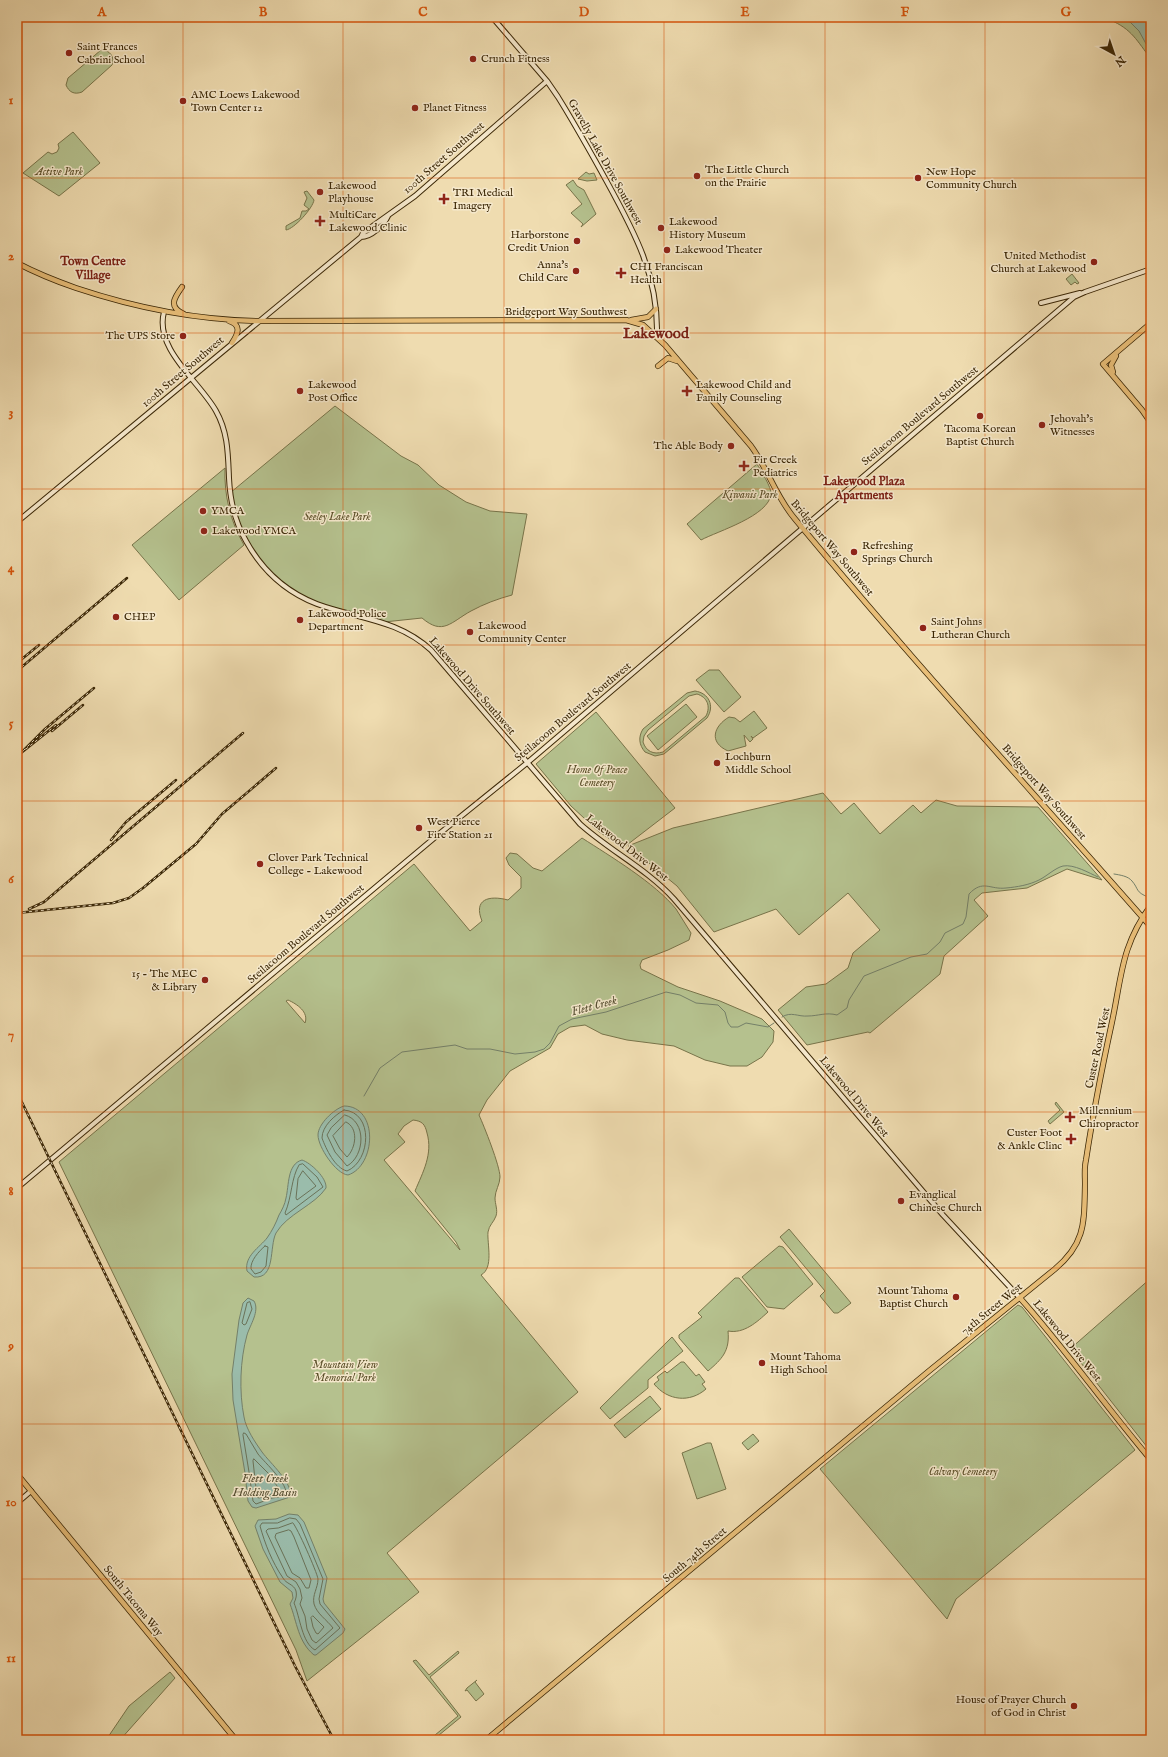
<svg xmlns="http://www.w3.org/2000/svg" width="1168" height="1757" viewBox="0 0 1168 1757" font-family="'IM FELL English',serif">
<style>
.green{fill:#b5c18e;stroke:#78744a;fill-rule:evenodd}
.water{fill:#9abcab;stroke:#748069}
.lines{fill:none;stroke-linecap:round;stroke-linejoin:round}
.shore{stroke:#6a7258;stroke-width:1}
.stream{stroke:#748069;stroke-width:1}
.secondary-casing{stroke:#3b2706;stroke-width:6}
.primary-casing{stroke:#3b2706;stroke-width:6}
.secondary{stroke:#f5e8cc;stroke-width:4}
.primary{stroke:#e8be78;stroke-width:4.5}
.rail-casing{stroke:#3b2706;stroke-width:2.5}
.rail{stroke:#f5e8cc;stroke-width:1;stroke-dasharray:3;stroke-linecap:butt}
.grid{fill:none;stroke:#d7540b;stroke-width:1;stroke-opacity:0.55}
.poi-dot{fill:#8f2418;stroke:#f5e8cc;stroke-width:1.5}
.labels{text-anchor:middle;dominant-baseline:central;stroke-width:3;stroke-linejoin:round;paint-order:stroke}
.poi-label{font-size:11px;fill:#3b2706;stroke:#f5e8cc;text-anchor:start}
.street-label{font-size:11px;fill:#3b2706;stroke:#f5e8cc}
.park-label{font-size:11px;font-style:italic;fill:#5a4e28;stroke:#f5e8cc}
.neighbourhood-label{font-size:12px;font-weight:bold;fill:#7a1f14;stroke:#f5e8cc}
.water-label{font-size:12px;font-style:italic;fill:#534c2f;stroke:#f5e8cc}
.district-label{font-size:15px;font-weight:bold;fill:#7a1f14;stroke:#f5e8cc}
.neatline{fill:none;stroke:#d7540b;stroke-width:1.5}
.grid-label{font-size:13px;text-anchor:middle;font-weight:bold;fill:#d7540b}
</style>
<rect width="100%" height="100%" fill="#efdcb0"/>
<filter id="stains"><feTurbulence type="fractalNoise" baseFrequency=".005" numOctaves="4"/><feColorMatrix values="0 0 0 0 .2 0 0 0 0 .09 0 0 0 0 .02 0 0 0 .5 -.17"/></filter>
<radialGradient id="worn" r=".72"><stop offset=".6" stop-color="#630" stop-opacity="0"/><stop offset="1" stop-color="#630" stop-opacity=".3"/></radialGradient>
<path class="green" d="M1111,17C1128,17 1135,24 1144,38C1147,43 1147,48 1151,53V59C1137,41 1132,29 1110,20Z
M101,50C110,50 115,57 112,65L82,92C74,95 69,92 66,85L68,78Z
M73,132L100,163L59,196L23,173L48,152L52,154L57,152L59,148L58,144Z
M586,172L589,174L594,173L597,180L587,181L578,179Z
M573,180L577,186L584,190L596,214L581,227L583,224L571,213L582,204L566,185Z
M307,191L314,200C313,208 294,229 286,230V226L300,218L302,211H306L309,209L304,205L307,198L304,192Z
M1072,274L1079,283L1077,284L1075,282L1071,285L1066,279Z
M335,406L401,456L418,465L439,485L466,502L490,511L527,514L512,595C497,599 484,604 471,611C451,622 443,636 422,618L384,622L324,606L293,592L263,567L242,535L230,493Z
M757,464C760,469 772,488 771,494C769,516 718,531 701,540L687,524Z
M225,468C224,495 230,521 244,545L179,600L132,545Z
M709,670H719L741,697L724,712L696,680Z
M695,691C709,693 715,706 707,718L664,754L655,756L645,752C639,745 638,737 643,729L687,693ZM697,694C707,697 711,706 706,716L663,752C653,755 646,751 643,742L644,736L648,730L689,696Z
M686,704L697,717L658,750L647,736Z
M754,711L767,728L753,738L751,736L753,739L750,742L744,735L746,746L728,751C708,742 714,726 729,717L735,718L740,722Z
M596,712L675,808L623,848L598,831L571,806L536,764Z
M823,793L841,814L854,803L880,834L913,805L921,813L936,800L957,806L1038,807L1102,880L1067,869L1027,888L982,893L974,900L988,916L944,956L940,974L870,1033L868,1032L807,1045L778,1010L806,987L826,984L848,968L853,953L880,930L848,893L799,935L776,909L714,932L677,886L628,846L673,828Z
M582,838C610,856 655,883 676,909C681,917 686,925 691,933L689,940L668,950L642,960L640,965L641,969L678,987L720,1001L762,1019L774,1031L773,1042L762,1057L747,1066H730L705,1060L674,1046L627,1040L602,1034L585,1025L570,1027L558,1034L550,1048L510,1071L487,1100L479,1115C484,1126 500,1166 500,1177C500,1184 495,1191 495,1198C495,1204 498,1210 496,1216C494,1222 489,1225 488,1232C487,1244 494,1268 481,1275L578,1392L387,1553L419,1592L307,1681L296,1650L59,1162L414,864L470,931L482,921C473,899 489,895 508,900L521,888V877L509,865L506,858L510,853L517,854L533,868L542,871ZM288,1000C297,1004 309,1012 305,1023L286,1001ZM413,1120C422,1121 425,1124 427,1133C433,1154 423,1172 415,1191L456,1242L460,1250L384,1160L405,1142L398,1134L404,1126Z
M1056,1102L1064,1112L1050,1124L1048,1121L1060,1110L1055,1104Z
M789,1229L851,1303L838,1313H834L820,1296L825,1291L780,1237Z
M779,1246L783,1247L813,1284L784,1309L767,1307L742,1277Z
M735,1278H739L768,1312C757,1322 744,1334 728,1331C730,1351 722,1359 708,1371L679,1338V1335L702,1317L698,1313Z
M1151,1278V1452L1070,1349Z
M1018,1305L1022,1307L1135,1450L956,1599L947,1619L820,1469Z
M672,1337L683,1351L648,1380V1388L610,1419L600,1408Z
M681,1362H684L696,1376L699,1374L705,1382L702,1384L706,1389C690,1403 668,1401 654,1384L659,1380L657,1377L665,1371L667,1373Z
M650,1396L661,1409L625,1438L614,1425Z
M753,1434L759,1441L748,1450L742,1443Z
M707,1443H711L726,1489L697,1499L682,1453Z
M458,1651L459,1653L430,1677L461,1717L433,1740H429L458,1716L413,1661L416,1660L429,1675Z
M170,1672L175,1678L120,1740H106L129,1706Z
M477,1680L475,1682L484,1694L476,1701L467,1690L465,1691L467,1688Z"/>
<path class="water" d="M1123,17H1151V53L1139,31L1130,22Z
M344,1106C379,1106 376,1166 348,1175C336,1174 318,1147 318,1135C318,1124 334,1109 344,1106Z
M302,1160C311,1163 327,1178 326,1188C315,1205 287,1214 276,1233C269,1247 276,1279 254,1277L247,1271C244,1256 260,1247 267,1238C272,1231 276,1223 279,1215C282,1210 285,1204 286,1198C289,1186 287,1164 302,1160Z
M248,1298L254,1301C260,1311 250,1325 247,1335C240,1360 239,1392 244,1417C246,1429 255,1442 262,1452C270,1463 294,1484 290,1497L256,1508L252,1507L248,1501L245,1473L233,1400L232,1374L239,1320L243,1303Z
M289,1514L298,1515L304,1522L327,1578L323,1599L324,1603L345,1629L343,1633L316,1655H314C298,1642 297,1622 290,1604L293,1598L292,1592L280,1582L263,1549L255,1526L258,1520L276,1519Z"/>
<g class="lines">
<path class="shore" d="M344,1110C374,1112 371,1161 347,1171C335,1168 326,1149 322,1138C322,1126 335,1115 344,1110Z
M345,1115C367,1121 365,1156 347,1166L335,1152L327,1135L331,1128Z
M346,1122C359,1128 356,1148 347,1157L340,1149L333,1136Z
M303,1164L317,1177L323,1187L286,1215L285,1213C292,1197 291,1178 299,1165Z
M303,1171L316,1186L297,1200L296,1198L298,1179Z
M265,1246L268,1247L266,1266L261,1272L255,1274L251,1269C250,1261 259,1251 265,1246Z
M250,1302L252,1309L246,1324L244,1325L242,1323L247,1303Z
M244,1433L246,1434C250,1441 254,1447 258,1454C265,1463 289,1484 286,1496L272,1498L256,1504L253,1501L249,1472L243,1435Z
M254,1459L269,1474L279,1489V1492L259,1498L257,1497L253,1461Z
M290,1518L296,1519L300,1524L323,1579L319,1599L320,1604L340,1628L315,1650C302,1643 300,1617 294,1603C296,1599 297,1595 296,1591C294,1584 286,1584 283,1578C272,1562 265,1544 260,1526L262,1523H277Z
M293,1523C297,1527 317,1572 318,1579C318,1588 312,1595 314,1604C317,1614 327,1620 333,1628L316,1643L312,1640L307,1629L305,1616L300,1604L302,1598L300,1589L296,1582L287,1576L266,1531L268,1529L278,1528Z
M289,1530L291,1531L294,1537L311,1580L309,1588H306L300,1578L292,1573L275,1537L276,1534Z
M313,1616L324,1627L318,1634L316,1633L313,1627L311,1618Z"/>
<path class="stream" d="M1114,874C1120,875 1128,876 1132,881C1139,889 1135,892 1148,897
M782,1017C791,1011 798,1017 808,1016C818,1016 826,1012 837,1015L847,1008L849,1000L864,976L911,957L927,954L940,942L945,933L963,924L966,917L969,894C983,879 990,890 1006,888C1017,887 1029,885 1039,880C1047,876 1055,868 1063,866C1074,864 1089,873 1098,877
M364,1096L380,1068L402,1052L455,1045L467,1049H490L515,1054L535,1052L544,1049L550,1043L559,1026L572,1019L606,1012L666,992L680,995L696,1003L718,1005L725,1012L728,1023L731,1027H738L746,1023L768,1027L774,1023"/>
<g class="secondary-casing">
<path id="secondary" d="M492,17L547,81L558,97C573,121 587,146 601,171C631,226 659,272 657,337
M361,237C371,237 384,225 388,216
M1041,303L1080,293
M164,312C154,349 200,382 216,411C228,432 228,454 229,478C230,500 235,522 246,541C262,570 286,592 317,604C358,619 397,619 431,650L580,824C610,851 647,869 674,899L943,1215L1020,1298
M17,522L361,237L363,233L415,196L547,81
M17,1188L439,834L527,763L1074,297L1085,292L1151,269
M17,1503L31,1491"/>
</g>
<g class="primary-casing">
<path id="primary" d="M17,263C36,273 56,281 76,288C136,308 196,320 259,321L626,320L643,325L665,345L751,446C768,469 776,497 795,519C910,658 1032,791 1151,927
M182,287C174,298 168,307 184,314
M631,320L648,317L656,309
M229,321C242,325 238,334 232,343
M1151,323L1103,364L1142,410L1151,423
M658,366L668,358L677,361
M1113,372L1111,365L1116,356
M1020,1298C1066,1350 1106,1407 1151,1460
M17,1474L236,1740
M486,1740L929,1371L1055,1269C1086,1243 1084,1222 1085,1184C1085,1176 1084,1168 1086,1160C1093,1114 1102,1068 1112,1022C1122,975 1121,946 1151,905"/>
</g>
<use href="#secondary" class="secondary"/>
<use href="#primary" class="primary"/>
<g class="rail-casing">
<path id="rail" d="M17,663L39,645
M17,671L127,578
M56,725L21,753L45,729L94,688
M52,731L83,705
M111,840L126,822L176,780
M29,909L44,902L243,733
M17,913L113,903L129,898L143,888L196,844L222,814L276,768
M17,1092L295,1666L334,1740"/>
</g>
<use href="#rail" class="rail"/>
</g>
<path class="grid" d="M183,17V1740M343,17V1740M504,17V1740M664,17V1740M825,17V1740M985,17V1740M17,178H1151M17,333H1151M17,489H1151M17,645H1151M17,801H1151M17,956H1151M17,1112H1151M17,1268H1151M17,1424H1151M17,1579H1151"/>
<g class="poi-dot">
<circle cx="69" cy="53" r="4"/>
<circle cx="473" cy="59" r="4"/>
<circle cx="183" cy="101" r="4"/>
<circle cx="415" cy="108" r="4"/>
<circle cx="697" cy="176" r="4"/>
<circle cx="918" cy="178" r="4"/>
<circle cx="320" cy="192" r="4"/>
<path d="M442 193h4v4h4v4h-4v4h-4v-4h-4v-4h4z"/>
<path d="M318 215h4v4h4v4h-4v4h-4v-4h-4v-4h4z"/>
<circle cx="661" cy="228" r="4"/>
<circle cx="577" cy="241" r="4"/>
<circle cx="667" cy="250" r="4"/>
<circle cx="1094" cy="262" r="4"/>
<circle cx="576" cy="271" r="4"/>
<path d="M619 267h4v4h4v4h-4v4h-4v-4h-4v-4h4z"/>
<circle cx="183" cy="336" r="4"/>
<circle cx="300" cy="391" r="4"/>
<path d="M685 385h4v4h4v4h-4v4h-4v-4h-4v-4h4z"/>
<circle cx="980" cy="416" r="4"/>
<circle cx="1042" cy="425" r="4"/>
<circle cx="731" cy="446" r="4"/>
<path d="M742 460h4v4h4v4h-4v4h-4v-4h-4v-4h4z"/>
<circle cx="203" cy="511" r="4"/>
<circle cx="204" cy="531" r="4"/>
<circle cx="854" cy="552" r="4"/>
<circle cx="116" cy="617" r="4"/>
<circle cx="300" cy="620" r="4"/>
<circle cx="923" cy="628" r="4"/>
<circle cx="470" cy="632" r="4"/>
<circle cx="717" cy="763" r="4"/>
<circle cx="419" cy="828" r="4"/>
<circle cx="260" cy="864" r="4"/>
<circle cx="205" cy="980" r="4"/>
<path d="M1068 1111h4v4h4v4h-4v4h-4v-4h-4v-4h4z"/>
<path d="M1069 1133h4v4h4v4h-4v4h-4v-4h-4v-4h4z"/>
<circle cx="901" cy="1201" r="4"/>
<circle cx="956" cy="1297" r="4"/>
<circle cx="762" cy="1363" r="4"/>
<circle cx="1074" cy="1706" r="4"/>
</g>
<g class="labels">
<g class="poi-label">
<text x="77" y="47">Saint Frances<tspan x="77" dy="13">Cabrini School</tspan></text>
<text x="481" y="59">Crunch Fitness</text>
<text x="191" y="95">AMC Loews Lakewood<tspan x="191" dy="13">Town Center 12</tspan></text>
<text x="423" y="108">Planet Fitness</text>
<text x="705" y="170">The Little Church<tspan x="705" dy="13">on the Prairie</tspan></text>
<text x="926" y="172">New Hope<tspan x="926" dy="13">Community Church</tspan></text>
<text x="328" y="186">Lakewood<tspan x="328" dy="13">Playhouse</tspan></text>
<text x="453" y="193">TRI Medical<tspan x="453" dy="13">Imagery</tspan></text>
<text x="329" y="215">MultiCare<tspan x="329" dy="13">Lakewood Clinic</tspan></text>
<text x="669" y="222">Lakewood<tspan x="669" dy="13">History Museum</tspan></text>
<text x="569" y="235" text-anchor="end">Harborstone<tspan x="569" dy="13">Credit Union</tspan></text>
<text x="675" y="250">Lakewood Theater</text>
<text x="1086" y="256" text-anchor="end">United Methodist<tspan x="1086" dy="13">Church at Lakewood</tspan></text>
<text x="568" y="265" text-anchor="end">Anna's<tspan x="568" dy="13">Child Care</tspan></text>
<text x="630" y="267">CHI Franciscan<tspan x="630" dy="13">Health</tspan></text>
<text x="175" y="336" text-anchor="end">The UPS Store</text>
<text x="308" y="385">Lakewood<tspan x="308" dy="13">Post Office</tspan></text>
<text x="696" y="385">Lakewood Child and<tspan x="696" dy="13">Family Counseling</tspan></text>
<text x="1050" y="419">Jehovah's<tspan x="1050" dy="13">Witnesses</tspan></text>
<text x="980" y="429" text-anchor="middle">Tacoma Korean<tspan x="980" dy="13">Baptist Church</tspan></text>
<text x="723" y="446" text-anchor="end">The Able Body</text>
<text x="753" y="460">Fir Creek<tspan x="753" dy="13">Pediatrics</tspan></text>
<text x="211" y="511">YMCA</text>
<text x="212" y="531">Lakewood YMCA</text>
<text x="862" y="546">Refreshing<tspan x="862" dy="13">Springs Church</tspan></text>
<text x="308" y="614">Lakewood Police<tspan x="308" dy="13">Department</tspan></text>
<text x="124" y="617">CHEP</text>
<text x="931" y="622">Saint Johns<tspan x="931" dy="13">Lutheran Church</tspan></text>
<text x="478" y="626">Lakewood<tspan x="478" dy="13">Community Center</tspan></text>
<text x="725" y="757">Lochburn<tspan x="725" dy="13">Middle School</tspan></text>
<text x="427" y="822">West Pierce<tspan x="427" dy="13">Fire Station 21</tspan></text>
<text x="268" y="858">Clover Park Technical<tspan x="268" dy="13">College - Lakewood</tspan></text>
<text x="197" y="974" text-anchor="end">15 - The MEC<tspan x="197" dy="13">&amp; Library</tspan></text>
<text x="1079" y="1111">Millennium<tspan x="1079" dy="13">Chiropractor</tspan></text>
<text x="1062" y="1133" text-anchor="end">Custer Foot<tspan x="1062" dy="13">&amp; Ankle Clinc</tspan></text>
<text x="909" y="1195">Evanglical<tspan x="909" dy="13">Chinese Church</tspan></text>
<text x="948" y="1291" text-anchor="end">Mount Tahoma<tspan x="948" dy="13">Baptist Church</tspan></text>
<text x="770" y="1357">Mount Tahoma<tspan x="770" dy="13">High School</tspan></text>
<text x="1066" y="1700" text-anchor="end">House of Prayer Church<tspan x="1066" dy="13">of God in Christ</tspan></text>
</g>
<g class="street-label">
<text transform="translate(444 158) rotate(-41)">100th Street Southwest</text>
<text transform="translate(605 162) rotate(61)">Gravelly Lake Drive Southwest</text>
<text x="566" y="312">Bridgeport Way Southwest</text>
<text transform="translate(183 372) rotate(-40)">100th Street Southwest</text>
<text transform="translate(920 416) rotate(-40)">Steilacoom Boulevard Southwest</text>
<text transform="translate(832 548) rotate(50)">Bridgeport Way Southwest</text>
<text transform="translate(472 686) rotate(49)">Lakewood Drive Southwest</text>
<text transform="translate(573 712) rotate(-40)">Steilacoom Boulevard Southwest</text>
<text transform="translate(1044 792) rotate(49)">Bridgeport Way Southwest</text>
<text transform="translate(627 848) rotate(38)">Lakewood Drive West</text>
<text transform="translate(306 934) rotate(-40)">Steilacoom Boulevard Southwest</text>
<text transform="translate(1098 1048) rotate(-78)">Custer Road West</text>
<text transform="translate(854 1097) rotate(50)">Lakewood Drive West</text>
<text transform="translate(992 1309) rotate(-39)">74th Street West</text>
<text transform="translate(1067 1341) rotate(51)">Lakewood Drive West</text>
<text transform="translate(695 1555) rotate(-40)">South 74th Street</text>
<text transform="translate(133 1601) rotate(51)">South Tacoma Way</text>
</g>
<g class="park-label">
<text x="59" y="172">Active Park</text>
<text x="750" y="495">Kiwanis Park</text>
<text x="337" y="517">Seeley Lake Park</text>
<text x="597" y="770">Home Of Peace<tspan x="597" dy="13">Cemetery</tspan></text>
<text x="345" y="1365">Mountain View<tspan x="345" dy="13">Memorial Park</tspan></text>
<text x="963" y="1472">Calvary Cemetery</text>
</g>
<g class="neighbourhood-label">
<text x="93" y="261">Town Centre<tspan x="93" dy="14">Village</tspan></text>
<text x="864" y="481">Lakewood Plaza<tspan x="864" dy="14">Apartments</tspan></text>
</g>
<g class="water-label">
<text transform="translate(594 1006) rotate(-15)">Flett Creek</text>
<text x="265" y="1478">Flett Creek<tspan x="265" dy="14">Holding Basin</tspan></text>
</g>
<g class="district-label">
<text x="656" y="333">Lakewood</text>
</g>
</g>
<rect width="1168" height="1757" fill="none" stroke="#efdcb0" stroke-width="44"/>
<g transform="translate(1114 54) rotate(140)" stroke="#f5e8cc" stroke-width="3" paint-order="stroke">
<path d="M0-3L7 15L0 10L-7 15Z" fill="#3b2706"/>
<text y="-6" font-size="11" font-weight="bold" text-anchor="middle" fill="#3b2706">N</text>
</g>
<rect x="22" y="22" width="1124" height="1713" class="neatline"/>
<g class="grid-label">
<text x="102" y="16">A</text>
<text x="263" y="16">B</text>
<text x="423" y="16">C</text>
<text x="584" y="16">D</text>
<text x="745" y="16">E</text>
<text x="905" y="16">F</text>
<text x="1066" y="16">G</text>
<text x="11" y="104">1</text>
<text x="11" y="260">2</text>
<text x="11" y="416">3</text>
<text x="11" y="572">4</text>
<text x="11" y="727">5</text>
<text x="11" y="883">6</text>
<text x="11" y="1039">7</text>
<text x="11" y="1195">8</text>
<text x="11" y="1350">9</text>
<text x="11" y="1506">10</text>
<text x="11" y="1662">11</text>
</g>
<rect width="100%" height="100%" filter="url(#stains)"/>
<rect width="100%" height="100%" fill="url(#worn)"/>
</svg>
